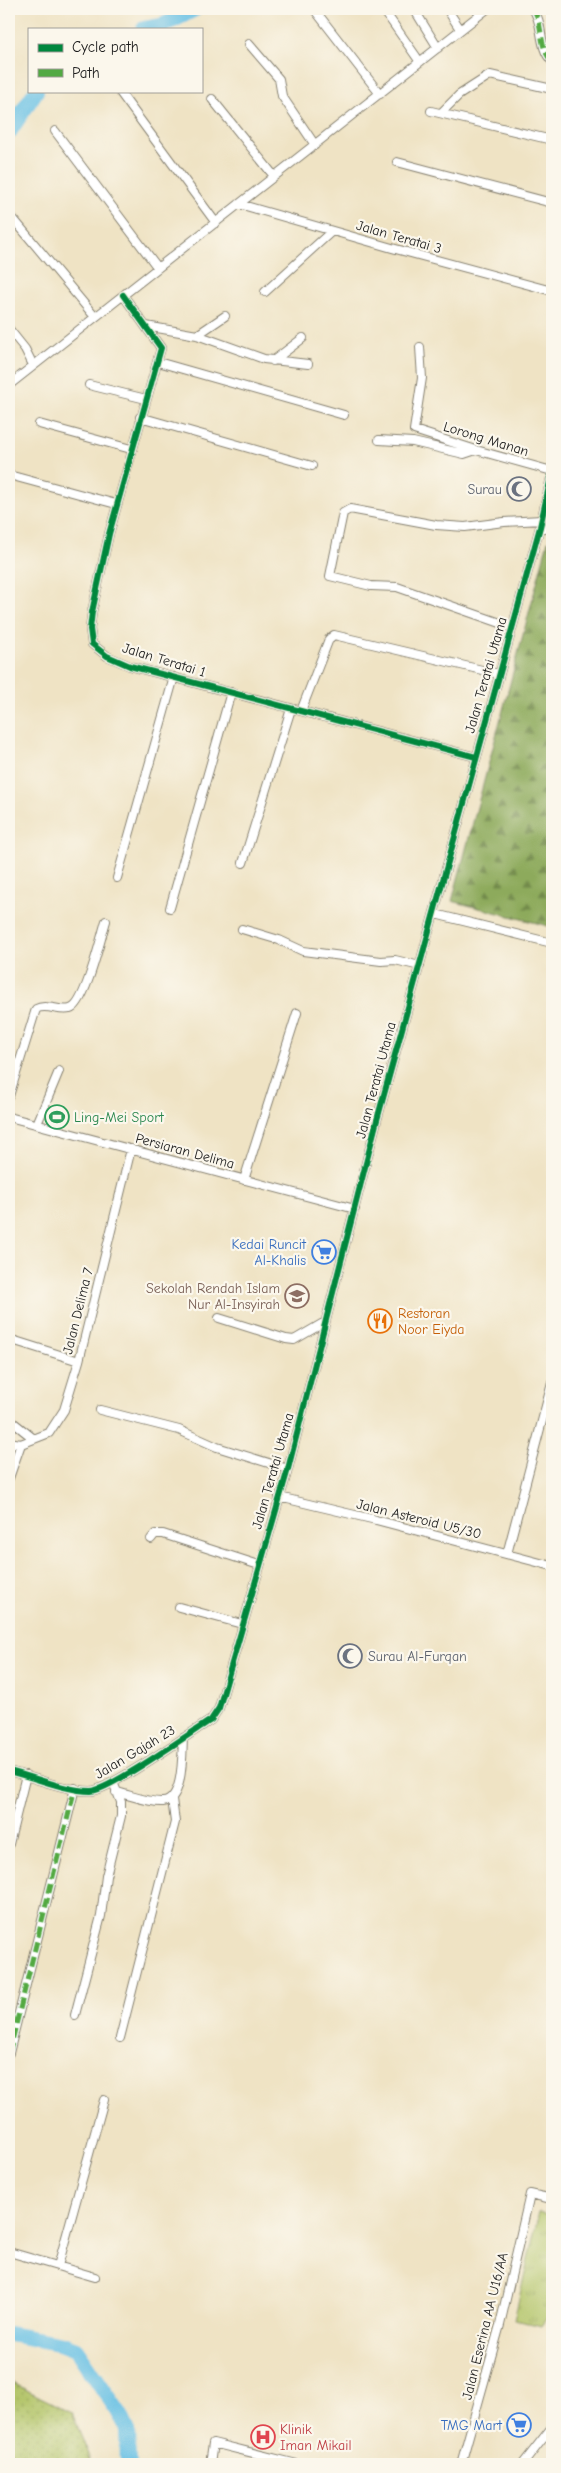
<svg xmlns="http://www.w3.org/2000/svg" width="561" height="2473" viewBox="0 0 561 2473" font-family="'Comic Neue',sans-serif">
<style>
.grass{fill:url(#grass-tufts);stroke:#677042}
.forest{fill:url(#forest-firs);stroke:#54633c}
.park{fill:url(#park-dots);stroke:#677042}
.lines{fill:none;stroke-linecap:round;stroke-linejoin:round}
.river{stroke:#66c0e4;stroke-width:16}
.minor-casing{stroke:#868070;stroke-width:10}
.minor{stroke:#fff;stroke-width:8}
.quiet{stroke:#52a943;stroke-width:5;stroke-dasharray:10 5;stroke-linecap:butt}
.cycleway-casing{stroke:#fbf7ec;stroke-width:9}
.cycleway{stroke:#00873e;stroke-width:6}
.labels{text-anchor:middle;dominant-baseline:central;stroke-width:4.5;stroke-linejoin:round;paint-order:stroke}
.street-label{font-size:14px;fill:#1c1c1c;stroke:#fbf7ec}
.worship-label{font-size:14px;fill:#5b616d;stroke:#fbf7ec;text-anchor:end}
.leisure-label{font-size:14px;fill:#27864d;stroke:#fbf7ec;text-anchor:start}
.shop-label{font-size:14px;fill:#366cbe;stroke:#fbf7ec;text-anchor:end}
.education-label{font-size:14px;fill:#785e54;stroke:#fbf7ec;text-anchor:end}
.food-label{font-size:14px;fill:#c56008;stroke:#fbf7ec;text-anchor:start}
.health-label{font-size:14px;fill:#be3a42;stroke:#fbf7ec;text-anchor:start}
</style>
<defs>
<pattern id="grass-tufts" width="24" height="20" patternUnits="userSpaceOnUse" patternTransform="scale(1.25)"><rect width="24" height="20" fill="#b2c467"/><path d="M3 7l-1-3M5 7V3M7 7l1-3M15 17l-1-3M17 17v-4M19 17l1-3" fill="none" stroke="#98a859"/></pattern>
<pattern id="forest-firs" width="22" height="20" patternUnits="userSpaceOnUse" patternTransform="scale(1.25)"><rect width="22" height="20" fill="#8daa5c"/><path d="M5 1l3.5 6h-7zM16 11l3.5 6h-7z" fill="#728a4b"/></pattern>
<pattern id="park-dots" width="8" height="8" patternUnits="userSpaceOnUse" patternTransform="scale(1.25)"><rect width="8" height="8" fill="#b2c467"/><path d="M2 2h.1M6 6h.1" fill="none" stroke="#98a859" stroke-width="1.8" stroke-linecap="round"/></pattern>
</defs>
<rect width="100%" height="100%" fill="#fbf7ec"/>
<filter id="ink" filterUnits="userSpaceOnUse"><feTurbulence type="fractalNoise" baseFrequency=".02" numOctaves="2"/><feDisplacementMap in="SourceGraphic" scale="10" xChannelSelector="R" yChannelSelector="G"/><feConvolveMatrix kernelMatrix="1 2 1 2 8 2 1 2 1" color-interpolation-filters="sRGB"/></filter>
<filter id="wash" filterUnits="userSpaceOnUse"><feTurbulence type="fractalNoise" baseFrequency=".0096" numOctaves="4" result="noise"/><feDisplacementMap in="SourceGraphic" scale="20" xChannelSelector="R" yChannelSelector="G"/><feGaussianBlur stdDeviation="1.12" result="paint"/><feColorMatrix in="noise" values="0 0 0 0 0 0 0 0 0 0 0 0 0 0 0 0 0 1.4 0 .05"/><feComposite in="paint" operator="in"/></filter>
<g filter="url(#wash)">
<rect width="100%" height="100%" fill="#efe3c4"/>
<path class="grass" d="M539,2212L552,2215V2311L541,2326L514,2320Z"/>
<path class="forest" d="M548,541L552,542V927L452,901Z"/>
<path class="park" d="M9,2381L72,2413L90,2457L89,2464H9Z"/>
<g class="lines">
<path class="river" d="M144,29L162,26L195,9
M9,132L36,91
M9,2334L63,2344L76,2349L120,2414L127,2429L128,2464"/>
</g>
</g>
<g filter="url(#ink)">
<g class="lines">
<g class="minor-casing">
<path id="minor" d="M314,9L380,94
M383,9L420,62
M414,9L438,48
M447,9L460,29
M533,9C544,23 538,48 552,61
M249,44L279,79L282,96L315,145
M119,91L216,223
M212,99L274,176
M431,111L552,140
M441,113L459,95L490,75L552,89
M55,131L158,268
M397,162L552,203
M239,204L392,248L552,291
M11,216L95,317
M265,292L332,231
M123,295L161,348L109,534L92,612L90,629L92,644L107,656L130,666L476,757
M146,326L197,335L264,359L308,364
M9,329L25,349L33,365
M197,335L225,316
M420,347L422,378L414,430L476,450L552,471
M273,361L303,338
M158,362L344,415
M9,385L487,9
M89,385L146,399
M140,417L312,466
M39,424L131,449
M379,440L413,442L464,454L476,450
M9,475L116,504
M540,527L552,529
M512,627L397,587L371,586L330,576L343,513L350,509L436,525L465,527L504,522L542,520
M301,711L329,639L334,635L499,674
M243,863L291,709
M117,878L174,677
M170,908L231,692
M435,914L552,943
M242,929L279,940L303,951L381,961L395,960L420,966
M9,1096L36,1009C46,1003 59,1012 70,1009C85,1006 101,937 106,921
M9,1117L355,1209
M37,1124L59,1071
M244,1180L297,1013
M219,1318L286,1339L294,1340L325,1322
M9,1339L79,1361
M100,1410L179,1430L217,1447L288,1469
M9,1419L34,1439
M9,1442L21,1444L49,1433L64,1410L79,1361L131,1149
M9,1478L21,1444
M279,1497L376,1520L552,1566
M151,1539L155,1534H163L259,1565
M507,1554L552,1383
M179,1607L242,1624
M9,1771C33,1777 66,1791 91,1791C110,1790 190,1733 211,1720L219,1708L288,1469L377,1120L540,527L552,473
M116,1792C130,1795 149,1803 163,1802C184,1800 182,1754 183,1738
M9,1844L26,1775
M75,2015L101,1916L106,1876L121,1816V1802L113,1782
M120,2038L175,1822L172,1799
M9,2053L75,1788
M9,2252L95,2277
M58,2266L104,2100
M210,2464L213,2443L297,2464
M461,2464L500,2325L530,2194L552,2199
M523,2464L552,2427"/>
</g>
<use href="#minor" class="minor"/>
<path class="quiet" d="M533,9C544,23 538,48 552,61
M9,2053L75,1788"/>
<g class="cycleway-casing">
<path id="cycleway" d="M123,295L161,348L109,534L92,612L90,629L92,644L107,656L130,666L476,757
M9,1771C33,1777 66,1791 91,1791C110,1790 190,1733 211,1720L219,1708L288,1469L377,1120L540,527L552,473"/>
</g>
<use href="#cycleway" class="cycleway"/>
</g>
</g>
<defs>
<g id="mosque-ring" transform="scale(1.25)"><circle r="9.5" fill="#fbf7ec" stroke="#6b7280" stroke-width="1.5"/><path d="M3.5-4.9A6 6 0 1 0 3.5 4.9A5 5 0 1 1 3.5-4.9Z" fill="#6b7280"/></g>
<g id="stadium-ring" transform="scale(1.25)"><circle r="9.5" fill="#fbf7ec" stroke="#2e9e5b" stroke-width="1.5"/><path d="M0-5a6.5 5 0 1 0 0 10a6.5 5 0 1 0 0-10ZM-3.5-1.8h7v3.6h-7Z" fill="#2e9e5b"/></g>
<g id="supermarket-ring" transform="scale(1.25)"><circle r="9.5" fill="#fbf7ec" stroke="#3f7fe0" stroke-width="1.5"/><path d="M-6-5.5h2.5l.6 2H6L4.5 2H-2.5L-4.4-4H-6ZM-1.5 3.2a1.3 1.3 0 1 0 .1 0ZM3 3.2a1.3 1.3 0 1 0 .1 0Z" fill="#3f7fe0"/></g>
<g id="school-ring" transform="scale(1.25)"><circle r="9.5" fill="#fbf7ec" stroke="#8d6e63" stroke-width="1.5"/><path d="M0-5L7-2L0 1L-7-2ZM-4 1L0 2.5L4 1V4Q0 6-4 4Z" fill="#8d6e63"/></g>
<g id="restaurant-ring" transform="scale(1.25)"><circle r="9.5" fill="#fbf7ec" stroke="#e8710a" stroke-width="1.5"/><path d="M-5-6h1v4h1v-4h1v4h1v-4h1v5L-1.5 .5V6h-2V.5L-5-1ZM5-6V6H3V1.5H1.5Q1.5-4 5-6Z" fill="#e8710a"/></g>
<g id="hospital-ring" transform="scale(1.25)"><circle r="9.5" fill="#fbf7ec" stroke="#e0444e" stroke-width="1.5"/><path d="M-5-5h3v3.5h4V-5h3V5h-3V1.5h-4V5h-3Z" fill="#e0444e"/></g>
</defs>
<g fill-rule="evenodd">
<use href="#mosque-ring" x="519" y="489"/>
<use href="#stadium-ring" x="57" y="1117"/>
<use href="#supermarket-ring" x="324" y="1252"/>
<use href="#school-ring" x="297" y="1296"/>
<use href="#restaurant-ring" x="380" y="1321"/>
<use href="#mosque-ring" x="350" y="1656"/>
<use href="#supermarket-ring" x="519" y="2425"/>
<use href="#hospital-ring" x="263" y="2437"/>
</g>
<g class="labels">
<g class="street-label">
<text transform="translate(399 237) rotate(16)">Jalan Teratai 3</text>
<text transform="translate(486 439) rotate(17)">Lorong Manan</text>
<text transform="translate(164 660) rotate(17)">Jalan Teratai 1</text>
<text transform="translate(486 675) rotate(-74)">Jalan Teratai Utama</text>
<text transform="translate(376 1080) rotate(-75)">Jalan Teratai Utama</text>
<text transform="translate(185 1151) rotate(15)">Persiaran Delima</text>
<text transform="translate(78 1311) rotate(-76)">Jalan Delima 7</text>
<text transform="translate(273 1471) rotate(-74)">Jalan Teratai Utama</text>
<text transform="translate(419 1519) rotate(14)">Jalan Asteroid U5/30</text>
<text transform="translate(135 1752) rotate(-31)">Jalan Gajah 23</text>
<text transform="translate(485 2326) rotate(-76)">Jalan Eserina AA U16/AA</text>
</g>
<g class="worship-label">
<text x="502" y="489">Surau</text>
<text x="368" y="1656" text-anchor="start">Surau Al-Furqan</text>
</g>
<g class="leisure-label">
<text x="74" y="1117">Ling-Mei Sport</text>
</g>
<g class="shop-label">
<text x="306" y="1244">Kedai Runcit<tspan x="306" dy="16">Al-Khalis</tspan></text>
<text x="502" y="2425">TMG Mart</text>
</g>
<g class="education-label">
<text x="280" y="1288">Sekolah Rendah Islam<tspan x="280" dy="16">Nur Al-Insyirah</tspan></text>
</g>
<g class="food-label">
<text x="398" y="1313">Restoran<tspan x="398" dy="16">Noor Eiyda</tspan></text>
</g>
<g class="health-label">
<text x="280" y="2429">Klinik<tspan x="280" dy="16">Iman Mikail</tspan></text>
</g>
</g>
<rect width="561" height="2473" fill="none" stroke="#fbf7ec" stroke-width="30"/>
<rect x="28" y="28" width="175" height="65" fill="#fbf7ec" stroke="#a29f99"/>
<rect x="38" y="44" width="25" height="8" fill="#00873e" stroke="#a29f99"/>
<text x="72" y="52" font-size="15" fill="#1c1c1c">Cycle path</text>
<rect x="38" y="69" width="25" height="8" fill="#52a943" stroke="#a29f99"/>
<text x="72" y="78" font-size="15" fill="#1c1c1c">Path</text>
</svg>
